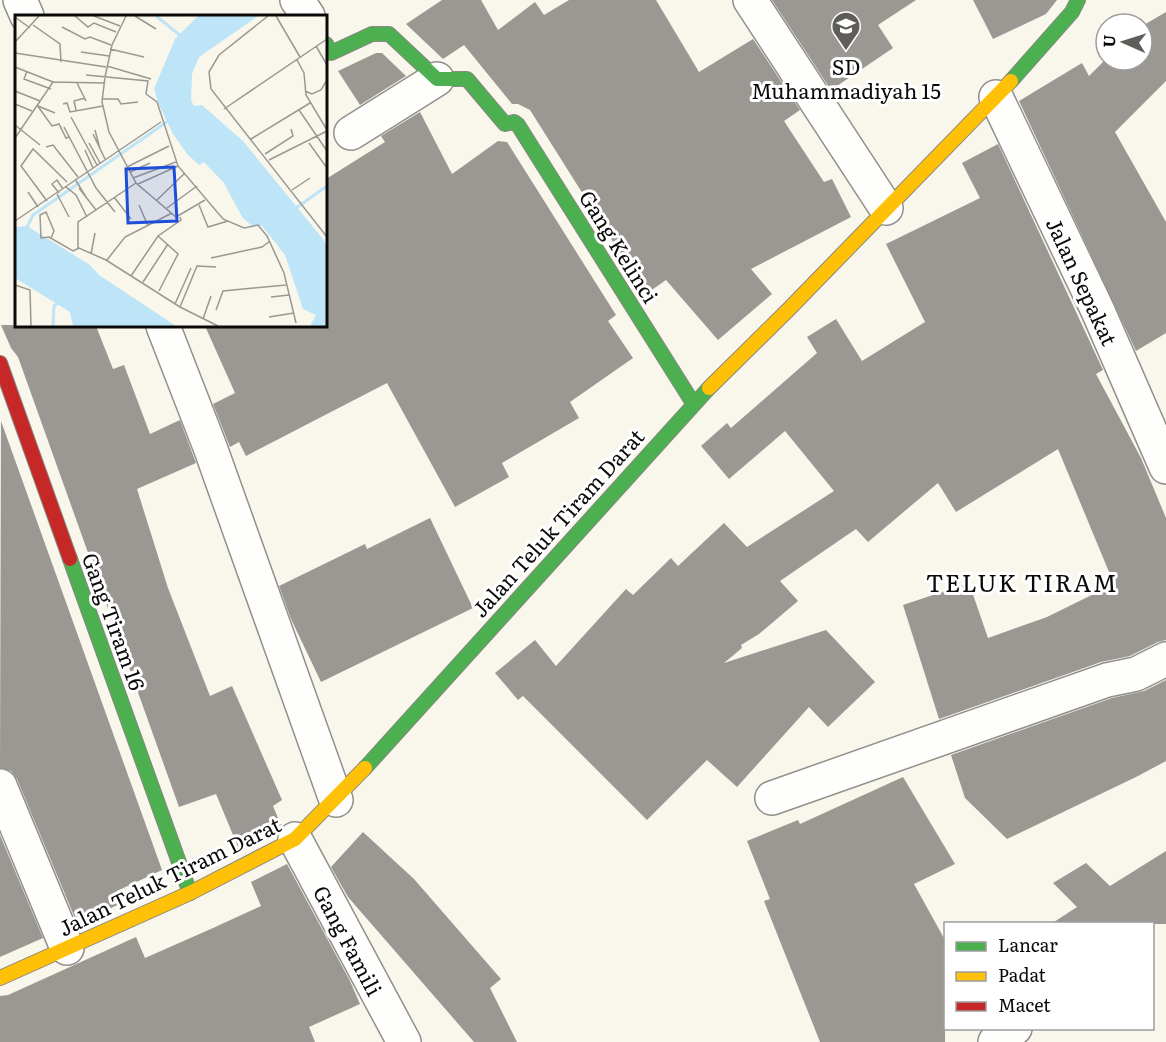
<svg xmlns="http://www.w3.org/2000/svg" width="1166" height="1042" font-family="Literata,serif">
<rect width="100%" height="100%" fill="#f9f6ec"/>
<g fill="#9b9893">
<path d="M442 0H481L498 30 535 2 544 15 569 0H656L699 72 753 39 800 110 784 121 824 182 832 179 851 217 751 269 772 294 718 340 666 280 646 294 530 110 518 104H512L464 45 443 59 406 24Z"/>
<path d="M772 0H916L878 25 893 48 831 90Z"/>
<path d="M973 0H1057L1046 14 993 39Z"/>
<path d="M1166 12V81L1115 132 1166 222V333L1136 351 1019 101 1082 63 1089 76 1106 59 1142 60V26Z"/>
<path d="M376 53H382L406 76 360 105 338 71Z"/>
<path d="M420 112 452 174 498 141 507 142 616 315 608 321 633 358 570 402 579 418 502 463 509 477 455 507 387 383 246 456 239 442 230 447 213 404 235 393 205 326H326V179L385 142 381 136Z"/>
<path d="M998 144 1103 370 1096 374 1141 458 1166 518V640L1158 642 1130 656 1101 662 939 719 903 605 969 583 988 638 1047 617 1114 584 1058 449 956 512 938 483 868 542 856 529 780 581 798 601 759 634 741 645 742 648 724 663 826 630 875 682 828 727 809 707 737 787 707 760 647 820 523 696 518 700 495 673 535 640 556 666 626 589 633 595 671 558 678 566 724 523 747 547 834 491 785 431 729 479 701 446 727 423 731 428 817 353 807 337 836 319 862 361 925 322 886 244 980 198 962 163Z"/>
<path d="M1 325 96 326 113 369 124 365 150 434 180 420 196 463 137 489 168 588 210 696 232 686 282 800 273 806 281 825 238 847 216 794 179 807 18 357 11 348Z"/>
<path d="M1 421 162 870 117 891 122 903 77 923 17 779 11 771 0 768Z"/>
<path d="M430 518 473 608 321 682 291 619 279 586 365 544 367 549Z"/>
<path d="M1166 680V761L1138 776 1007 839 965 798 951 755 1112 698 1144 691Z"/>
<path d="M903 777 955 864 914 884 945 940V1042H820L764 901 770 899 747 841 798 820 800 824Z"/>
<path d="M363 832 414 879 501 979 490 988 517 1042H474L348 897 331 867Z"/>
<path d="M0 835 43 938 0 957Z"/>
<path d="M1166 851V924H1051L1077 907 1053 883 1086 863 1110 886Z"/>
<path d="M287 864 350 981 360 1004 309 1027 315 1042H0V996L8 995 136 937 145 958 213 928 261 906 251 882Z"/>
</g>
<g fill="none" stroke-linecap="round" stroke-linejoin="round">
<g stroke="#92908c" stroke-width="36">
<g id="street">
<path d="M20 0 27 16"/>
<path d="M297 0 308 16"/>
<path d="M750 0 886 208"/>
<path d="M996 97 1098 311 1166 467"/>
<path d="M351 133 437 79"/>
<path d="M163 326 210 447 336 800"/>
<path d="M0 786 67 948"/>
<path d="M772 798 1107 680 1136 674 1166 659"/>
<path d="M295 839 404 1042"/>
<path d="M995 1042 1015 1028"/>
</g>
</g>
<g stroke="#888782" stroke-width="16">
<g id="fast">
<path d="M326 44 331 53 372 34H389L437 79H467L505 124 514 122 518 125 693 403"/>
<path d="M1011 81 1072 12 1078 0"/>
<path d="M70 559 190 893"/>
<path d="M365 768 709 388"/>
</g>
</g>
<g stroke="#888782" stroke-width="16">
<g id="slow">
<path d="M709 388 789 309 1011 81"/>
<path d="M0 978 190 893 295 839 365 768"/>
</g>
</g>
<g stroke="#888782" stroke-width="16">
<path id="jam" d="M0 363 70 559"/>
</g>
<use href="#street" stroke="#fefefc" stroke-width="33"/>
<use href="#fast" stroke="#4caf50" stroke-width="14"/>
<use href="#slow" stroke="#ffc107" stroke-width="14"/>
<use href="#jam" stroke="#c62828" stroke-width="14"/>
</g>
<defs>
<g id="school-pin" transform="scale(1.5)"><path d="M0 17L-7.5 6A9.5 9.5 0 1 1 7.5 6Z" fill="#5e5d59" stroke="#fff"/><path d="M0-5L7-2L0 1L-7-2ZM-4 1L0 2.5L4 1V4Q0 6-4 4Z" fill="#fff"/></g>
</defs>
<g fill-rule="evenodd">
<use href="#school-pin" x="846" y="26"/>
</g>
<g text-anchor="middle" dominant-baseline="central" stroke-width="6" stroke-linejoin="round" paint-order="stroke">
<g font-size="21" fill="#0a0a0a" stroke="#fff">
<text x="846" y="65">SD<tspan x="846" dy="24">Muhammadiyah 15</tspan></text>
</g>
<g font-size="21" fill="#0a0a0a" stroke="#fff">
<text transform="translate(620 246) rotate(58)">Gang Kelinci</text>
<text transform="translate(1083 281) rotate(65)">Jalan Sepakat</text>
<text transform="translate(557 522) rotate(-48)">Jalan Teluk Tiram Darat</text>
<text transform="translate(115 621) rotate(70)">Gang Tiram 16</text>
<text transform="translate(169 875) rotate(-26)">Jalan Teluk Tiram Darat</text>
<text transform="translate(349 940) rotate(62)">Gang Famili</text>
</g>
<g font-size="24" letter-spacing="1.5" fill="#0a0a0a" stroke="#fff">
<text x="1022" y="581">TELUK TIRAM</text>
</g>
</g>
<g transform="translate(15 15)">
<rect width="312" height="312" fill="#f9f6ec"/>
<path d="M183 1H243L184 42 177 59 176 85 179 91 187 90 228 126 308 224 312 233V311H295L301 300 288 294 270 240 247 211 236 210 227 202 209 168 189 147 184 150 173 140 158 119 144 90 139 74 160 24ZM12 211 75 250 84 260 161 311H58L55 297 0 263V212Z" fill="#bee4f7"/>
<path fill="none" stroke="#bee4f7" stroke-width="3" d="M141 1 166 21M281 193 312 171M11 214 18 200 156 104M38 311 39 291 45 286"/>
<path fill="none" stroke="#999892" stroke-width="1.5" d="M60 1 73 12 79 8 101 17M79 1 105 11M111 1 97 30 90 62 87 87 94 117 121 168 161 202 190 185M120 1 141 14M253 1 204 40 194 57 196 74 312 222M261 1 285 42M0 2 15 13M18 10 45 29 46 47M47 12 70 24 75 22 96 30M0 27 24 1M301 31 312 50M95 34 129 42M66 37 94 41M0 38 91 52M282 45 289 58 291 80 312 115M92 51 136 64M0 52 38 67M12 56 9 64 36 74M71 60 133 66 131 79 142 87 163 151 208 204 229 213 243 210 252 221 269 258 281 308M62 68 71 86M0 76 25 86M290 76 297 79 306 75 312 65M88 84H103L106 89 123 87M0 89 17 96M48 89 52 88 55 97 88 91M22 90 37 111 44 109 51 123 54 122M23 91 40 98M209 94 312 24M61 95 59 86 70 83M284 95 312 136M56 102 82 150M0 110 25 130M49 112 81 173 100 197M80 115 85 134M78 119 90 144M0 123 38 67 89 68M236 124 295 88M74 128 85 148M294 128 312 153M31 132 38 130 63 162M70 135 78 153M250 139 278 121 276 114M254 145 312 116M112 152 154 131M115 157 135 148M118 163 161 147M60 164 71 182M123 169 163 151M51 172 61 180 72 202M64 173 81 195M277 175 295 163M13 177 23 192M44 178 37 169 42 165 48 174M42 179 54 202M99 182 116 204M142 185 170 158M32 186 6 151 18 134 52 167M124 190 133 211M184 190 193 212 213 206M152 193 182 171M0 206 146 107M143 221 163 239 144 276M36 223 39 216 31 197 25 200 26 223 34 222 58 236 64 233 91 245 165 292 203 311M63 233V207L121 168M76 239 80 218M196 243 247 232 255 226M92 245 110 222 157 198M116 261 143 221 166 205 165 202M128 267 153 229M0 270 15 275 16 311M256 282 274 280M160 289 176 253M165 292 182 251 201 252M201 295 208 276 271 270M254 302 279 298M188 304 196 281"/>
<path fill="#1d4ed8" fill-opacity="0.15" stroke="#1d4ed8" stroke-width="3" d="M159 152 162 206 113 208 111 154Z"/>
<rect width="312" height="312" fill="none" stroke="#0a0a0a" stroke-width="3"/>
</g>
<rect x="944" y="922" width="210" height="108" fill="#ffffff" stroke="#9d9d9d" stroke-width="1.5"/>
<rect x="956" y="942" width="30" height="9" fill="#4caf50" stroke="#9d9d9d" stroke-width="1.5"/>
<text x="998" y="952" font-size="18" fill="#0a0a0a">Lancar</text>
<rect x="956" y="972" width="30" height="9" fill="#ffc107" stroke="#9d9d9d" stroke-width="1.5"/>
<text x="998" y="982" font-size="18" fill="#0a0a0a">Padat</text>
<rect x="956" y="1002" width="30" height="9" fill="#c62828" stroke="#9d9d9d" stroke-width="1.5"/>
<text x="998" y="1012" font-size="18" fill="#0a0a0a">Macet</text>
<g transform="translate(1124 42) rotate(273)"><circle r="28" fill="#ffffff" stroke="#9d9d9d" stroke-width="1.5"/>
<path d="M0-4.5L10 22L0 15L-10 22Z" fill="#5e5d59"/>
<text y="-9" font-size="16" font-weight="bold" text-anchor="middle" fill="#0a0a0a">U</text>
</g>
</svg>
